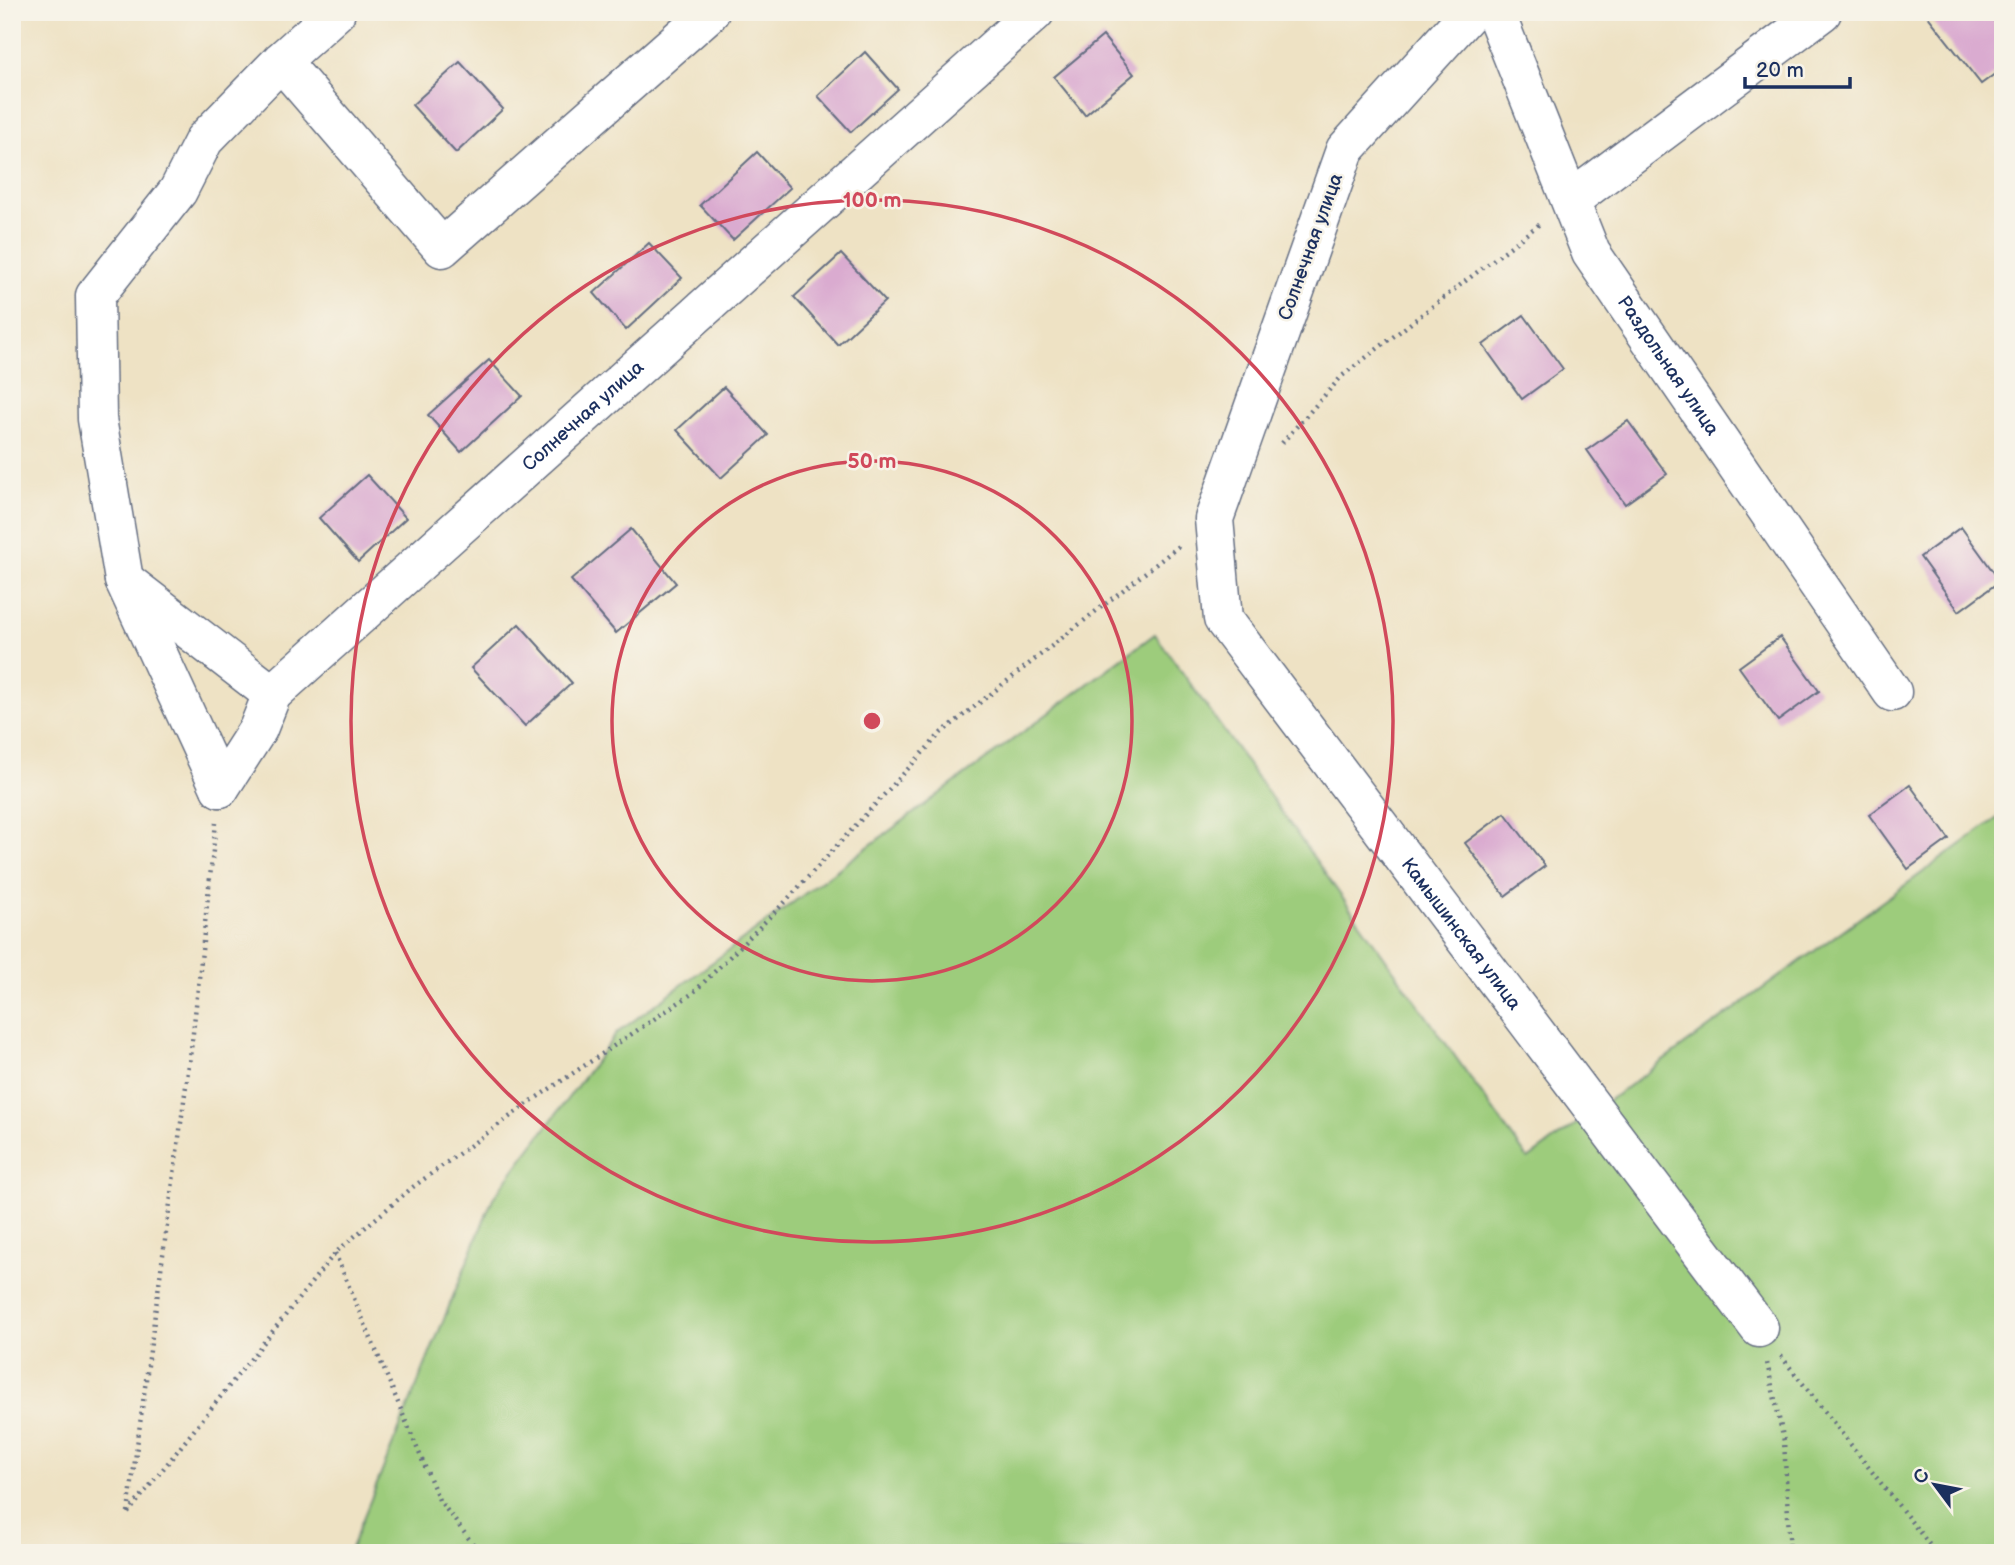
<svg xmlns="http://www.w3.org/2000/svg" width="2015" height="1565" font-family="'Balsamiq Sans',sans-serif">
<rect width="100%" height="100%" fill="#f7f3e8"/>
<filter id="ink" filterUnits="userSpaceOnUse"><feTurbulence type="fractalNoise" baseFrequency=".0143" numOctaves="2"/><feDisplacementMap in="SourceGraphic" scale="14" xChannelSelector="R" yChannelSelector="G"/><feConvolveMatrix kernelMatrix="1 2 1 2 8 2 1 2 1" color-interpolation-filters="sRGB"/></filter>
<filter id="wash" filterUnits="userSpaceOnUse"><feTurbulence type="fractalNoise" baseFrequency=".00686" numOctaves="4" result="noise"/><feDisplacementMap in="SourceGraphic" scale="28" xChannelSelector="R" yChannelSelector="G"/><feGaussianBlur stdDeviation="1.57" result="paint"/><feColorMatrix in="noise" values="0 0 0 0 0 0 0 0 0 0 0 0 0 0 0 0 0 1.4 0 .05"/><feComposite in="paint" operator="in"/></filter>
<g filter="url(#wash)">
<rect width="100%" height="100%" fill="#eee2c4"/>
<path fill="#9dcc7b" stroke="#5c7e6c" stroke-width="2" d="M1155 634 1528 1159 2003 814V1553H349L493 1198 617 1033Z"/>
<g id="blocks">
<g fill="#daabd0">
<path d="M1930 12H1987L2003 33V68L1981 84 1927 15Z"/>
<path d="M1103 36 1134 74 1085 115 1054 77Z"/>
<path d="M865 52 898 89 851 132 818 96Z"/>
<path d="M460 62 503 109 456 153 412 105Z"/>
<path d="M757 152 790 188 733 240 700 205Z"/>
<path d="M649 243 682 278 626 330 594 293Z"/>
<path d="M841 254 885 301 838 345 794 297Z"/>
<path d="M1524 315 1563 369 1522 399 1483 345Z"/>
<path d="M489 360 522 396 461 452 428 415Z"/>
<path d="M724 387 768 435 721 478 677 430Z"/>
<path d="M1628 421 1667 474 1625 504 1587 450Z"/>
<path d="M367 475 406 518 358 562 319 518Z"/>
<path d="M1961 527 2000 581 1959 611 1920 557Z"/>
<path d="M631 529 676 583 616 633 571 580Z"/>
<path d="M519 624 572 683 525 726 471 668Z"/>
<path d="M1780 637 1819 691 1778 721 1739 667Z"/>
<path d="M1910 785 1949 839 1908 869 1869 815Z"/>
<path d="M1505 813 1545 866 1505 896 1465 843Z"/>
</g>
</g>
</g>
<g filter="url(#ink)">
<use href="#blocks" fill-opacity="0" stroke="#656e82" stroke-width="2"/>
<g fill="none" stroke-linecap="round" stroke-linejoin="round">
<g stroke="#656e82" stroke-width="41">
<g id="minor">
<path id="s1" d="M1470 12 1345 150 1214 519 1223 619 1759 1328"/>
<path id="s2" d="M1495 12 1591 253 1892 692"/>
<path d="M281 61 442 248 710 12"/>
<path d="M1571 200 1822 12"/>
<path id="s3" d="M124 580 272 694 1035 12"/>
<path d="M220 788 124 580 97 419 95 296 178 191 204 140 281 61 336 12"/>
<path d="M220 788 258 729 272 694"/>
</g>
</g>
<g stroke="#656e82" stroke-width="4.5" stroke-dasharray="2 5" stroke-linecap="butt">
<path d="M1282 443 1342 376 1541 223"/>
<path d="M335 1253 439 1500 480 1553"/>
<path d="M1781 1356 1936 1553"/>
<path d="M1767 1363 1784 1441 1790 1553"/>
<path d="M128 1512 192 1042 216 823"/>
<path d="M128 1513 335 1253 413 1187 530 1102 693 993 785 902 941 733 1179 546"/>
</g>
<use href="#minor" stroke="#fff" stroke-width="38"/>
</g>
</g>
<g fill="none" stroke="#d1495b" stroke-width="3.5">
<circle cx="872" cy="721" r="260"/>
<circle cx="872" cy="721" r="521"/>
</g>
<g text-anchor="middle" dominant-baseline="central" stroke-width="5" stroke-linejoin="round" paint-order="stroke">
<g font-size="19" fill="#1b2f5e" stroke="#f7f3e8">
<text transform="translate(1311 247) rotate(-70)">Солнечная улица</text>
<text stroke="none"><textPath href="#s2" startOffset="396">Раздольная улица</textPath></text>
<text stroke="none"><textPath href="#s3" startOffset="604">Солнечная улица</textPath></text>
<text stroke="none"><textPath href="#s1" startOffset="1073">Камышинская улица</textPath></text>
</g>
</g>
<circle cx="872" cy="721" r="10" fill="#d1495b" stroke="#f7f3e8" stroke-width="3.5"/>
<g font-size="21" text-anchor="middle" font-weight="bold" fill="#d1495b" stroke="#f7f3e8" stroke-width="5" stroke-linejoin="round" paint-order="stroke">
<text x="872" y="207">100 m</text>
<text x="872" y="468">50 m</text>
</g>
<rect width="2015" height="1565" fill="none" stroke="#f7f3e8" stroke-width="42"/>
<g transform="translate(1935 1485) rotate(302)" stroke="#f7f3e8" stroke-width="5" paint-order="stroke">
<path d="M0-5L12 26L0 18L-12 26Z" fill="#1b2f5e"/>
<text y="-10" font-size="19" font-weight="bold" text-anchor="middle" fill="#1b2f5e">С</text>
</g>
<path d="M1745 77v10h105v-10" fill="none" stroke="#1b2f5e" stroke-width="3.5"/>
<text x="1756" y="77" font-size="21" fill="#1b2f5e" stroke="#f7f3e8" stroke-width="5" paint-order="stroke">20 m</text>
</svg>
